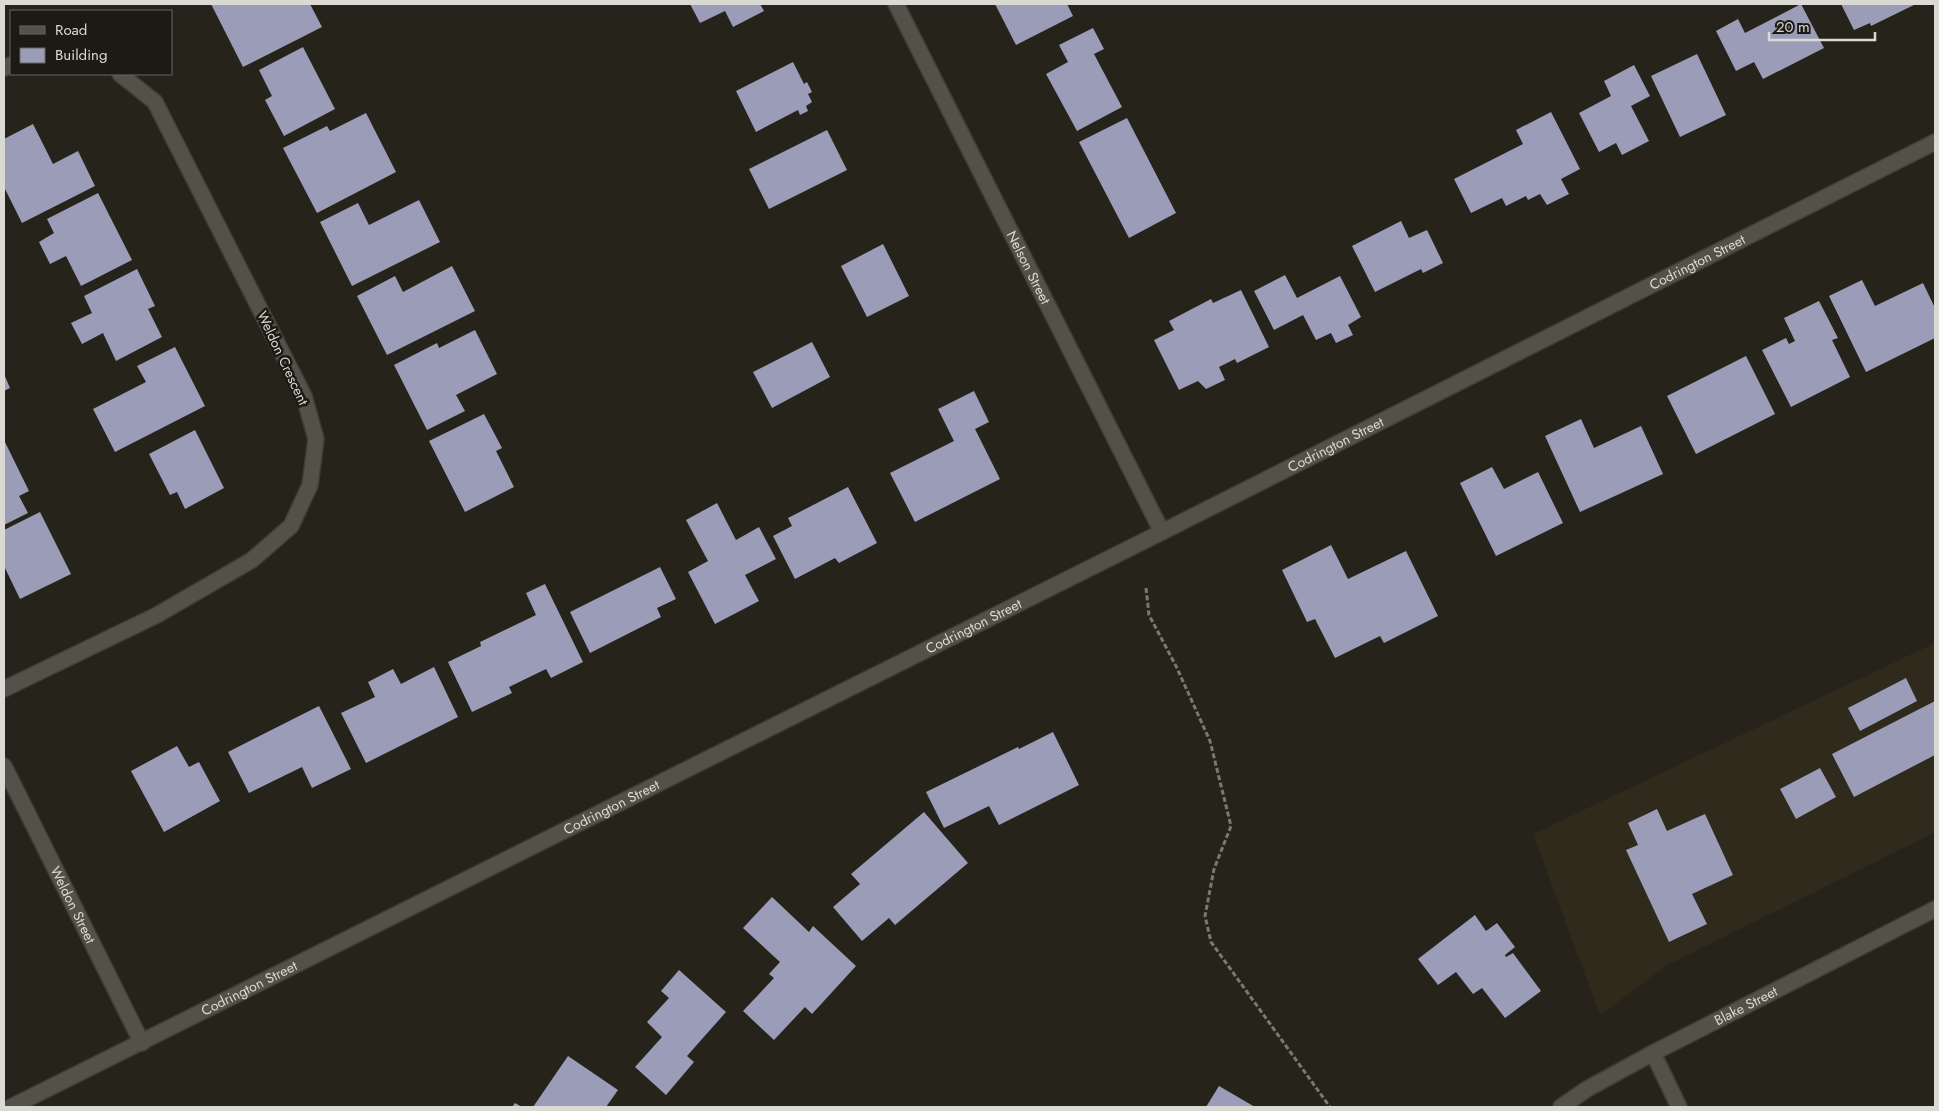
<svg xmlns="http://www.w3.org/2000/svg" width="1939" height="1111" font-family="Jost,sans-serif">
<rect width="100%" height="100%" fill="#26231b"/>
<path fill="#2f2a1c" d="M1935 643V832L1666 966 1600 1015 1533 834Z"/>
<g fill="#9b9cb8">
<path d="M211 4H310L322 27 243 67Z"/>
<path d="M690 4H760L764 11 733 27 725 11 700 23Z"/>
<path d="M995 4H1067L1073 16 1016 45Z"/>
<path d="M1801 4 1824 48 1763 79 1754 62 1736 71 1716 31 1738 19 1745 33Z"/>
<path d="M1841 4H1916L1871 26 1870 23 1854 30Z"/>
<path d="M1093 28 1104 49 1094 54 1122 107 1077 131 1046 74 1068 62 1059 45Z"/>
<path d="M303 47 335 109 284 136 265 100 272 96 259 70Z"/>
<path d="M1697 54 1726 115 1680 137 1651 76Z"/>
<path d="M793 62 804 84 807 82 812 92 808 94 812 102 806 106 808 111 800 115 798 110 756 132 736 91Z"/>
<path d="M1634 65 1650 96 1631 106 1649 141 1622 155 1616 143 1599 152 1579 113 1611 96 1604 81Z"/>
<path d="M1551 112 1580 169 1561 179 1569 194 1547 205 1540 194 1528 200 1526 196 1506 206 1502 198 1471 213 1454 179 1523 144 1516 130Z"/>
<path d="M366 113 396 172 317 213 283 148 327 126 330 131Z"/>
<path d="M1127 118 1176 213 1129 238 1079 142Z"/>
<path d="M33 124 53 164 78 151 95 186 22 223 4 187V139Z"/>
<path d="M827 130 847 170 769 209 749 169Z"/>
<path d="M98 193 132 260 81 286 66 256 50 264 39 242 54 233 47 219Z"/>
<path d="M419 200 440 242 352 286 320 222 358 203 369 225Z"/>
<path d="M1401 221 1409 238 1427 230 1443 263 1423 273 1421 269 1375 292 1352 246Z"/>
<path d="M883 244 909 296 867 317 841 266Z"/>
<path d="M452 266 475 311 387 355 357 296 395 276 403 292Z"/>
<path d="M137 269 155 306 148 309 162 337 116 361 103 333 82 344 71 323 92 313 84 296Z"/>
<path d="M1285 275 1297 298 1340 276 1361 317 1348 325 1353 335 1336 343 1331 333 1316 340 1303 315 1274 330 1254 291Z"/>
<path d="M1862 280 1875 306 1923 283 1935 308V338L1866 372 1829 296Z"/>
<path d="M1241 290 1269 347 1237 363 1235 359 1219 367 1225 380 1206 389 1198 381 1179 390 1154 340 1174 330 1169 321 1211 299 1213 303Z"/>
<path d="M1819 301 1838 338 1832 340 1850 377 1791 407 1762 350 1786 338 1789 344 1795 341 1784 318Z"/>
<path d="M475 330 497 374 456 395 465 411 427 430 394 365 437 343 439 348Z"/>
<path d="M812 342 830 377 772 408 753 372Z"/>
<path d="M175 347 205 406 115 452 93 409 146 382 137 366Z"/>
<path d="M1746 356 1775 414 1696 454 1667 396Z"/>
<path d="M4 374 10 388 4 391Z"/>
<path d="M974 391 989 422 975 429 1000 479 915 522 890 473 954 441 938 409Z"/>
<path d="M484 414 502 448 496 451 514 487 465 512 429 441Z"/>
<path d="M1581 419 1594 448 1641 426 1663 474 1580 512 1545 436Z"/>
<path d="M195 430 224 488 185 509 177 492 170 495 149 454Z"/>
<path d="M4 440 29 491 19 496 28 513 4 525Z"/>
<path d="M1492 467 1504 489 1538 472 1563 523 1496 556 1460 483Z"/>
<path d="M848 487 877 543 839 563 835 558 795 579 773 536 792 526 788 518Z"/>
<path d="M717 503 736 540 759 527 776 559 745 575 759 601 715 624 688 572 708 561 686 520Z"/>
<path d="M40 512 71 574 20 599 4 566V530Z"/>
<path d="M1331 545 1348 579 1406 551 1438 616 1384 643 1380 636 1335 658 1315 619 1307 622 1282 570Z"/>
<path d="M660 567 676 599 657 608 661 617 590 653 570 612Z"/>
<path d="M545 584 583 662 551 678 546 669 509 687 512 693 472 712 448 662 481 646 480 642 536 615 526 593Z"/>
<path d="M434 667 458 717 366 763 341 713 375 697 368 682 393 669 401 684Z"/>
<path d="M1906 678 1917 701 1860 731 1848 708Z"/>
<path d="M1935 701V755L1854 797 1832 754Z"/>
<path d="M319 706 351 769 312 788 302 767 249 793 228 752Z"/>
<path d="M1053 732 1079 785 999 825 989 806 944 828 926 792 1018 747 1019 749Z"/>
<path d="M177 746 189 767 199 762 220 801 164 832 131 771Z"/>
<path d="M1820 768 1836 797 1796 819 1780 789Z"/>
<path d="M1657 809 1667 831 1705 814 1733 875 1692 894 1707 924 1669 942 1626 850 1638 845 1628 823Z"/>
<path d="M924 812 968 863 895 925 889 918 862 941 833 907 860 884 851 874Z"/>
<path d="M772 897 809 932 813 926 856 966 812 1014 805 1007 774 1040 743 1011 774 978 769 974 780 962 743 928Z"/>
<path d="M1475 915 1486 931 1497 923 1515 947 1505 955 1506 957 1513 953 1541 991 1505 1018 1482 988 1473 994 1456 972 1438 985 1418 959Z"/>
<path d="M679 970 726 1012 687 1056 694 1062 666 1095 635 1067 662 1037 647 1022 669 998 661 991Z"/>
<path d="M568 1056 618 1090 606 1107H533Z"/>
<path d="M1219 1086 1255 1107H1206Z"/>
<path d="M515 1103 522 1107H512Z"/>
</g>
<g fill="none" stroke-linecap="round" stroke-linejoin="round">
<g stroke="#403d37" stroke-width="18">
<g id="minor">
<path id="s1" d="M896 4 1162 532"/>
<path d="M4 68 11 65"/>
<path d="M4 689 157 615 252 560 291 526 310 485 316 439 304 396 155 102 120 74"/>
<path id="s2" d="M4 766 142 1043"/>
<path d="M1653 1053 1679 1107"/>
<path id="s3" d="M11 1107 1162 532 1935 142"/>
</g>
</g>
<g stroke="#403d37" stroke-width="18">
<g id="secondary">
<path id="s4" d="M1561 1107 1587 1089 1653 1053 1935 909"/>
</g>
</g>
<path stroke="#7a7871" stroke-width="3" stroke-dasharray="5 2.5" stroke-linecap="butt" d="M1146 588 1149 615 1176 666 1210 741 1231 826 1214 869 1205 916 1211 942 1330 1107"/>
<use href="#minor" stroke="#545148" stroke-width="15"/>
<use href="#secondary" stroke="#545148" stroke-width="15"/>
</g>
<g text-anchor="middle" dominant-baseline="central" stroke-width="5" stroke-linejoin="round" paint-order="stroke">
<g font-size="14" fill="#dad9d4" stroke="#1c1a12">
<text stroke="none"><textPath href="#s3" startOffset="1886">Codrington Street</textPath></text>
<text stroke="none"><textPath href="#s1" startOffset="295">Nelson Street</textPath></text>
<text transform="translate(283 358) rotate(65)">Weldon Crescent</text>
<text stroke="none"><textPath href="#s3" startOffset="1481">Codrington Street</textPath></text>
<text stroke="none"><textPath href="#s3" startOffset="1076">Codrington Street</textPath></text>
<text stroke="none"><textPath href="#s3" startOffset="671">Codrington Street</textPath></text>
<text stroke="none"><textPath href="#s2" startOffset="155">Weldon Street</textPath></text>
<text stroke="none"><textPath href="#s3" startOffset="266">Codrington Street</textPath></text>
<text stroke="none"><textPath href="#s4" startOffset="211">Blake Street</textPath></text>
</g>
</g>
<rect width="1939" height="1111" fill="none" stroke="#dad9d4" stroke-width="10"/>
<rect x="10" y="10" width="162" height="65" fill="#1c1a12" stroke="#686660"/>
<rect x="20" y="26" width="25" height="8" fill="#545148" stroke="#686660"/>
<text x="55" y="35" font-size="15" fill="#dad9d4">Road</text>
<rect x="20" y="48" width="25" height="15" fill="#9b9cb8" stroke="#686660"/>
<text x="55" y="60" font-size="15" fill="#dad9d4">Building</text>
<path d="M1769 32v8h106v-8" fill="none" stroke="#dad9d4" stroke-width="2.5"/>
<text x="1776" y="32" font-size="15" fill="#dad9d4" stroke="#1c1a12" stroke-width="4" paint-order="stroke">20 m</text>
</svg>
